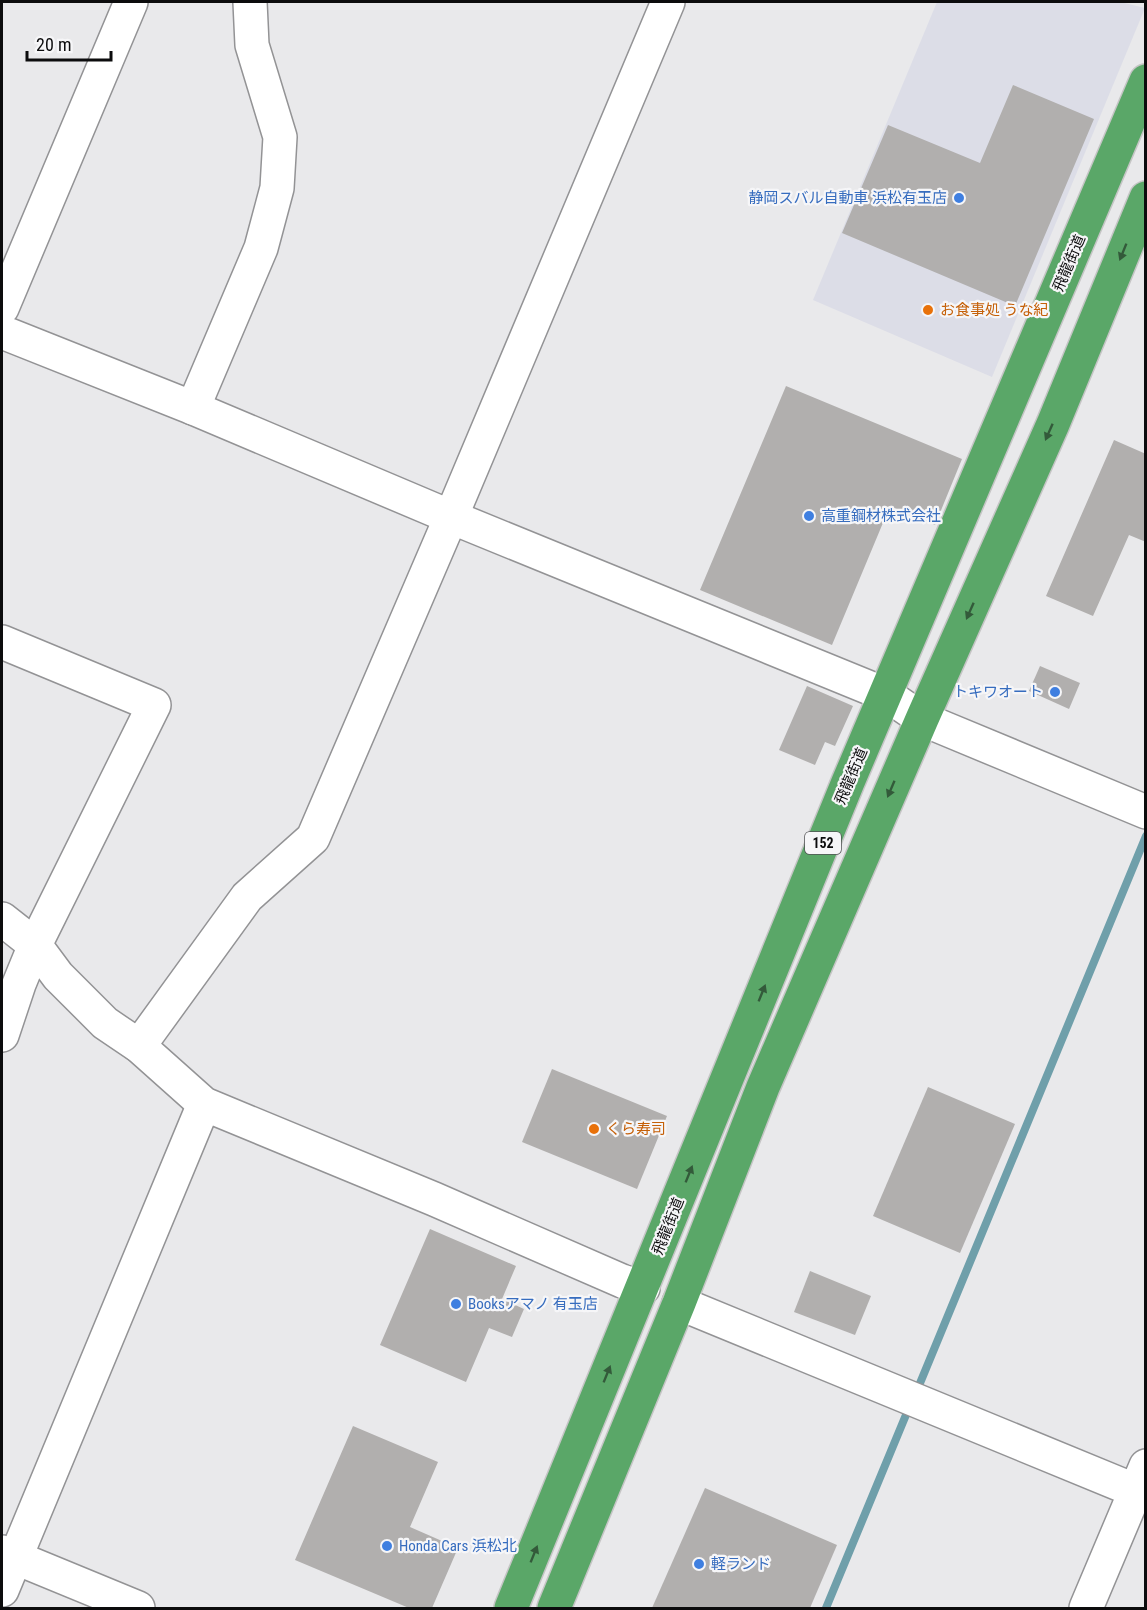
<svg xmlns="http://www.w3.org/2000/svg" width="1147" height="1610" font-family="'Roboto Condensed','Noto Sans JP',sans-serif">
<rect width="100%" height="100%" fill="#e9e9eb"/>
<path fill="#dcdde7" d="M937 2H1120L1145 8 992 377 813 300Z"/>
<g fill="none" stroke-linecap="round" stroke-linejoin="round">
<g stroke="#6f9faa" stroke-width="8">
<path d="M918 1388 1146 836"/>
<path d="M826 1608 908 1410"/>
</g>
</g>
<g fill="#b1afae">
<path d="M1013 85 1094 119 1015 306 842 233 888 125 980 163Z"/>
<path d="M786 386 962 459 935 525 890 506 832 645 700 590Z"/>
<path d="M1114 440 1146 454V542L1129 535 1093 616 1046 596Z"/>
<path d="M1040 666 1080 683 1069 709 1029 691Z"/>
<path d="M807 686 853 706 835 746 825 742 815 765 779 750Z"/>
<path d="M552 1069 667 1116 637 1189 522 1142Z"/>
<path d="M928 1087 1015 1124 960 1253 873 1216Z"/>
<path d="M430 1229 516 1266 502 1299 524 1309 512 1337 489 1328 466 1382 380 1345Z"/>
<path d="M810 1271 871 1296 855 1335 794 1312Z"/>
<path d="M353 1426 438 1462 410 1527 458 1548 432 1608H409L295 1560Z"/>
<path d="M705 1488 837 1545 810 1608H652Z"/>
</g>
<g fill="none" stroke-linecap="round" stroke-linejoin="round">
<g stroke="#939395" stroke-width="36">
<g id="minor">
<path d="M2 308 131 2"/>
<path d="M2 332 193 408 451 517 887 695 922 719 1146 812"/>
<path d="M193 408 261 248 277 188 280 137 252 45 250 2"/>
<path d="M2 642 154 705 35 945 19 984 2 1035"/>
<path d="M2 919 35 945 58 976 105 1023 139 1046 204 1104 434 1199 622 1281 643 1288"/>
<path d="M139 1046 247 897 313 838 451 517 668 2"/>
<path d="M679 1303 1146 1495"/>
<path d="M2 1552 138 1608"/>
<path d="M2 1590 204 1104"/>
<path d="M1086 1608 1146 1466"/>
</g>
</g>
<g stroke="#c5c5c5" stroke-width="36">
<g id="highway">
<path d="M511 1608 848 782 1146 81"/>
<path d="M554 1608 679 1303 763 1087 922 719 1053 424 1146 198"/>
</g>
</g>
<use href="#minor" stroke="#fff" stroke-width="33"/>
<use href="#highway" stroke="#5aa768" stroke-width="33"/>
</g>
<defs><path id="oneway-solid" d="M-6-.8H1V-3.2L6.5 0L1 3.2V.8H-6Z" transform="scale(1.5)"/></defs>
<g fill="#335a3a">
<use href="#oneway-solid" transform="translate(1123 252) rotate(112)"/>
<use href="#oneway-solid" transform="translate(1049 432) rotate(114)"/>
<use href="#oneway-solid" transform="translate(970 611) rotate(114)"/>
<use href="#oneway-solid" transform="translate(891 789) rotate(113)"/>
<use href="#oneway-solid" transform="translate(762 993) rotate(-68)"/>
<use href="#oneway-solid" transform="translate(689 1174) rotate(-68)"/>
<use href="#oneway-solid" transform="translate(607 1374) rotate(-68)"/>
<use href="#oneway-solid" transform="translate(534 1554) rotate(-68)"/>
</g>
<g fill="#3f7fe0" stroke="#f6f6f8" stroke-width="2">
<circle cx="959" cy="198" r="6"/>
<circle cx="809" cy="516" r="6"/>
<circle cx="1055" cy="692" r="6"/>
<circle cx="456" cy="1304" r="6"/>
<circle cx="387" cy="1546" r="6"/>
<circle cx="699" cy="1564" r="6"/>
</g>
<g fill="#e8710a" stroke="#f6f6f8" stroke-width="2">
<circle cx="928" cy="310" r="6"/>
<circle cx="594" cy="1129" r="6"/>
</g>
<g text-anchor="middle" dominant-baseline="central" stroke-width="4.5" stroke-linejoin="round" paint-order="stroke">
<rect fill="#f6f6f8" stroke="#525254" stroke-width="1.5" x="805" y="832" width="36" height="22" rx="4.5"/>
<g font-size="14" font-weight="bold" fill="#0c0c0d">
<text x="823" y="843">152</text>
</g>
<g font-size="15" fill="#366cbe" stroke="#f6f6f8" text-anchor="start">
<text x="947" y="198" text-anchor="end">静岡スバル自動車 浜松有玉店</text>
<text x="821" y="516">高重鋼材株式会社</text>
<text x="1043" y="692" text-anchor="end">トキワオート</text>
<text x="468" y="1304">Booksアマノ 有玉店</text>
<text x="399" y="1546">Honda Cars 浜松北</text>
<text x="711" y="1564">軽ランド</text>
</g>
<g font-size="15" fill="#0c0c0d" stroke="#f6f6f8">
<text transform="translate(1069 263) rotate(-67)">飛龍街道</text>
<text transform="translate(851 776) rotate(-67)">飛龍街道</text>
<text transform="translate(668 1226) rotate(-68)">飛龍街道</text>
</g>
<g font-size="15" fill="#c56008" stroke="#f6f6f8" text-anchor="start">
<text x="940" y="310">お食事処 うな紀</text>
<text x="606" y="1129">くら寿司</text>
</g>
</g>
<rect width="1147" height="1610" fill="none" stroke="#0c0c0d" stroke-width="6"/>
<path d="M27 51v9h84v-9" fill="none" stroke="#0c0c0d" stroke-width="3"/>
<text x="36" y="51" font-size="18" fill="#0c0c0d" stroke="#f6f6f8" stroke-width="4.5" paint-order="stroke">20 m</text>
</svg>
